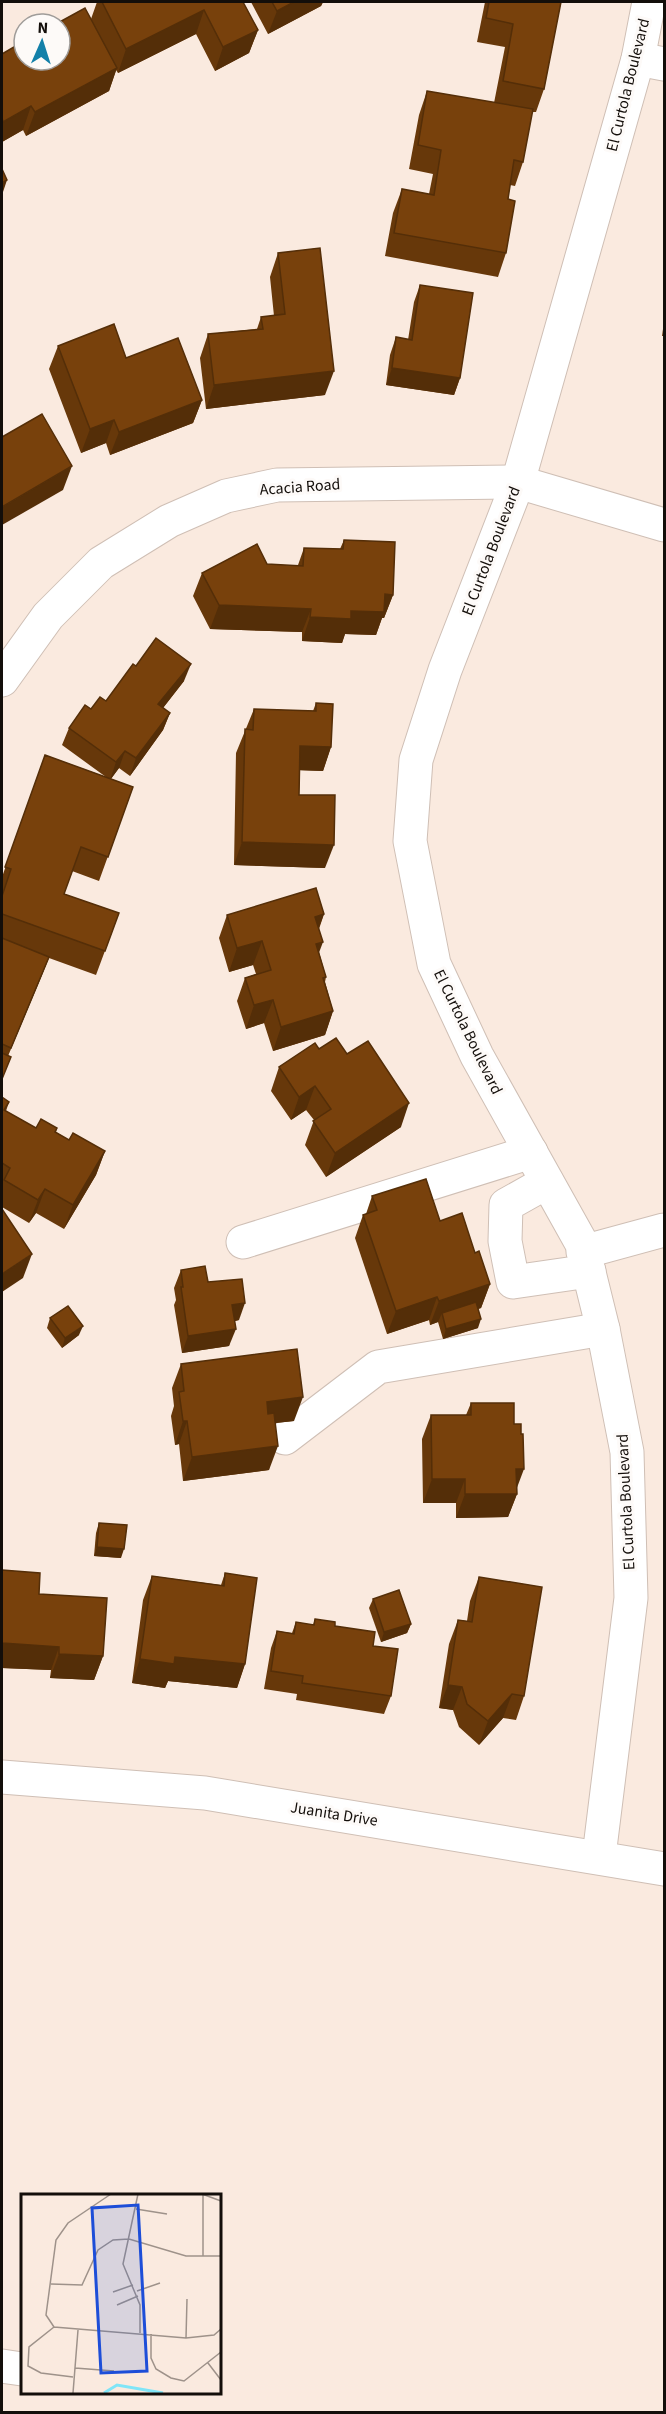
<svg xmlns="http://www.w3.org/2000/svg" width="666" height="2414" font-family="'Source Sans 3',sans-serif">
<rect width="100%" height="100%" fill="#faeadf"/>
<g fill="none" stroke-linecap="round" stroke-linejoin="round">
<g stroke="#cfbfb5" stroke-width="35">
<g id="minor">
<path d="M638 59 664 64"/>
<path d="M2 680 48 616 101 563 169 521 226 496 277 485 518 482 664 525"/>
<path d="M547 1182 506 1205 505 1241 513 1282 589 1271"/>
<path d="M243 1242 531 1152"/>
<path d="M583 1252 664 1230"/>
<path d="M285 1438 378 1367 603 1329"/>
<path d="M2 1777 205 1793 664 1869"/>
<path d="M599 1856 631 1598 627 1452 603 1329 582 1244 477 1056 434 964 410 841 416 760 445 670 518 482 638 59 649 2"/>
<path d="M2 2366 22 2369"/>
</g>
</g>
<use href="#minor" stroke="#fff" stroke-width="33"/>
</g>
<g fill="#67380a">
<path d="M97 2H243L258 30 249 53 215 71 196 34 118 73 116 70 109 91 26 136 23 130 2 142V54L91 19Z"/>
<path d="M251 2H323L321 6 268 34Z"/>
<path d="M485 2H561L544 89 536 112H532L523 162 515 186 510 185 508 199 506 253 498 277 385 256 393 213 402 189 429 194 433 174 409 169 419 115 427 91 494 103 505 47 477 42Z"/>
<path d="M278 253 325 395 206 409 200 358 208 334 257 329 261 317 274 316 270 277Z"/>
<path d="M420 285 460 378 454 395 386 385 390 355 396 337 408 340 414 302Z"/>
<path d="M664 322V336H662Z"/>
<path d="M58 346 126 358 202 400 193 423 110 455 106 443 81 453 49 369Z"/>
<path d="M344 540 393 595 384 618H382L376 635 345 634 342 643 302 641V632L210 629 193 596 202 573 298 565 304 548 340 549Z"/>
<path d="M136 666 184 681 163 708 170 713 163 730 130 776 119 768 111 779 133 787 99 881 72 871 64 894 119 913 96 975 49 958 8 1056 2 1080V896L3 893 2 892V877L45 755 106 777 62 745 69 728 91 709 106 701Z"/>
<path d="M316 703 331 747 323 771 300 770 299 795 325 868 234 865 236 753 254 709 313 711Z"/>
<path d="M324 914 319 929V952L326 977 325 982 333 1011 325 1035 273 1051 264 1023 246 1029 237 1001 245 978 256 974 253 965 229 972 219 938 227 915Z"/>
<path d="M319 1049 347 1054 401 1127 326 1177 305 1145 314 1120 306 1110 291 1120 271 1091 279 1067Z"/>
<path d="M2 1097 9 1102 6 1111 36 1128H57L56 1132 69 1140 105 1151 96 1175 64 1229 36 1213 29 1223 2 1207Z"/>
<path d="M372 1196 475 1253 490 1284 481 1308 478 1309V1328L443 1339 438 1322 430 1325 429 1320 387 1334 355 1238 363 1215 366 1214Z"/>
<path d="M181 1270 208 1282 239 1320 235 1321 229 1346 182 1353 174 1305 176 1300 174 1288Z"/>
<path d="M50 1318 79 1335 62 1348 47 1328Z"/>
<path d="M181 1364 294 1421 275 1423 269 1470 183 1481 179 1444 175 1445 171 1416 174 1406 172 1388Z"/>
<path d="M471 1403 514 1424 517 1494 508 1517 456 1518V1503H423L422 1439 431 1415H466Z"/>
<path d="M99 1523 121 1558 94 1556 96 1533Z"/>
<path d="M2 1570 39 1594 103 1656 94 1680 50 1678 51 1670 2 1668Z"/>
<path d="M225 1573 245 1664 237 1688 168 1681 165 1688 132 1683 143 1600 152 1576 221 1585Z"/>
<path d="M479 1577 524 1696 516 1720 503 1718 479 1745 459 1727 453 1710 439 1708 449 1644 458 1620 467 1621 470 1601Z"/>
<path d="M373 1599 411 1624 407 1633 381 1642 369 1608Z"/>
<path d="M315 1619 335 1626 373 1646 391 1696 384 1714 296 1700 297 1694 264 1689 271 1648 277 1631 292 1633 296 1622 313 1625Z"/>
</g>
<g fill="#542e08">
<path d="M294 2H323L321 6 268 34 277 11Z"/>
<path d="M204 10 196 34 118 73 126 49Z"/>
<path d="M258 30 249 53 215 71 223 47Z"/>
<path d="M117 68 109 91 26 136 35 112Z"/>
<path d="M31 106 23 130 2 142V127L3 122Z"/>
<path d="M7 180 2 195V183Z"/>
<path d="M392 368 460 378 454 395 386 385Z"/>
<path d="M334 371 325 395 206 409 214 385Z"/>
<path d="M202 400 193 423 110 455 119 432Z"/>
<path d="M114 420 106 443 81 453 90 429Z"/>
<path d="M72 466 63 490 2 525V507Z"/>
<path d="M385 594 393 595 384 618H382L376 635 345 634 342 643 302 641 310 617 351 611Z"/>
<path d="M219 605 311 609 302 632 210 629Z"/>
<path d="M191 664 184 681 152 722 158 704Z"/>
<path d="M170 713 163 730 130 776 136 758Z"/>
<path d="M300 746 331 747 323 771 291 770Z"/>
<path d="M125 751 119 768 110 780 116 762Z"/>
<path d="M242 842 334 845 325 868 234 865Z"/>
<path d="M324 914 315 938V917Z"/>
<path d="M262 941 253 965 229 972 237 948Z"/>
<path d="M323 942 314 966 316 944Z"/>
<path d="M49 957 42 975 4 1065 11 1048Z"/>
<path d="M273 1000 264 1023 246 1029 254 1005Z"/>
<path d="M333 1011 325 1035 273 1051 281 1027Z"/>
<path d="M315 1086 306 1110 291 1120 299 1097Z"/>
<path d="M409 1103 401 1127 326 1177 335 1153Z"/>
<path d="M105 1151 96 1175 64 1229 73 1205Z"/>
<path d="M45 1189 36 1213 29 1223 38 1200Z"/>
<path d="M32 1254 23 1278 2 1292V1274Z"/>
<path d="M490 1284 481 1308 444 1320 442 1313 438 1322 430 1325 439 1301Z"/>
<path d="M437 1297 429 1320 387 1334 396 1311Z"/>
<path d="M245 1303 239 1320 226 1323 232 1305Z"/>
<path d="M481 1319 478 1328 443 1339 446 1329Z"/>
<path d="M83 1326 79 1335 62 1348 65 1338Z"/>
<path d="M236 1329 229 1346 182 1353 188 1336Z"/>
<path d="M303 1397 294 1421 258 1425 267 1402Z"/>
<path d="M183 1421H187L179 1444 175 1445Z"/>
<path d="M278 1446 269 1470 183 1481 192 1457Z"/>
<path d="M516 1469H524L515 1493Z"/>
<path d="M432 1479H465L456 1503H423Z"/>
<path d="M465 1494H517L508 1517 456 1518Z"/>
<path d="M97 1547 124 1549 121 1558 94 1556Z"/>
<path d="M411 1624 407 1633 381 1642 384 1632Z"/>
<path d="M2 1643 59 1647 51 1670 2 1668Z"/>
<path d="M59 1654 103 1656 94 1680 50 1678Z"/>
<path d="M175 1657 245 1664 237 1688 168 1681 165 1688 132 1683 140 1659Z"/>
<path d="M448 1685 462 1687 453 1710 439 1708Z"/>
<path d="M512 1694 503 1718 479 1745 488 1721Z"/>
</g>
<g fill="#78410c" stroke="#542e08" stroke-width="1.5">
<path d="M102 2H243L258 30 223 47 204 10 126 49Z"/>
<path d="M272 2H294L277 11Z"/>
<path d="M489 2H561L544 89 503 81 513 24 486 18Z"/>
<path d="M85 8 117 68 35 112 31 106 3 122 2 118V54L24 41V60H60V24H56Z"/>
<path d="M427 91 533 109 523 162 514 160 508 199 515 201 506 253 394 233 402 189 434 195 441 150 418 145Z"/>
<path d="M2 169 7 180 2 183Z"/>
<path d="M320 248 334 371 214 385 208 334 263 329 261 317 285 314 278 253Z"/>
<path d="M420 285 473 293 460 378 392 368 396 337 412 340Z"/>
<path d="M114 324 126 358 178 338 202 400 119 432 114 420 90 429 58 346Z"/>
<path d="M42 414 72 466 2 507V437Z"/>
<path d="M344 540 395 542 393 595 385 594 384 612 351 611V619L310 617 311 609 219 605 202 573 257 544 267 564 303 566 304 548 343 549Z"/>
<path d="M156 638 191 664 158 704 170 713 136 758 125 751 116 762 69 728 85 705 91 709 100 697 106 701 133 664 136 666Z"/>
<path d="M316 703 333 704 331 747 300 746 299 795H335L334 845 242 842 245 729 253 730 254 709 316 711Z"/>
<path d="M45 755 133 787 108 857 81 847 64 894 119 913 105 951 2 914V896L11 869 5 867Z"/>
<path d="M316 888 324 914 315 917 323 942 316 944 326 977 323 978 333 1011 281 1027 273 1000 254 1005 245 978 271 970 262 941 237 948 227 915Z"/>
<path d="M2 938 49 957 11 1048 2 1044Z"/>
<path d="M336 1038 347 1054 368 1041 409 1103 335 1153 313 1121 331 1109 315 1086 299 1097 279 1067 315 1043 319 1049Z"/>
<path d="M2 1053 11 1057 2 1079Z"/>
<path d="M2 1097 9 1102 4 1110 36 1128 41 1119 57 1128 55 1132 69 1140 73 1133 105 1151 73 1205 45 1189 38 1200 4 1180 10 1168 2 1163Z"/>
<path d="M426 1179 440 1221 462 1213 475 1253 479 1251 490 1284 439 1301 437 1297 396 1311 363 1215 377 1210 372 1196Z"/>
<path d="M2 1209 32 1254 2 1274Z"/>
<path d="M205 1266 208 1282 242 1279 245 1303 232 1305 236 1329 188 1336 181 1287H183L181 1270Z"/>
<path d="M476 1302 481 1319 446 1329 442 1313Z"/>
<path d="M68 1306 83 1326 65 1338 50 1318Z"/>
<path d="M297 1349 303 1397 267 1402 268 1414 274 1413 278 1446 192 1457 187 1421H183L179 1392 184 1391 181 1364Z"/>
<path d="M471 1403H514V1424H521V1434H523L524 1469H516L517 1494H465V1479H432L431 1415H471Z"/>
<path d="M99 1523 127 1525 124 1549 97 1547Z"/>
<path d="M2 1570 40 1573 39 1594 107 1598 103 1656 59 1654V1647L2 1643Z"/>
<path d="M225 1573 257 1578 245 1664 175 1657 174 1664 140 1659 152 1576 224 1586Z"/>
<path d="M479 1577 542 1587 524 1696 512 1694 488 1721 467 1704 462 1687 448 1685 458 1620 472 1622Z"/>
<path d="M399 1590 411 1624 384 1632 373 1599Z"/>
<path d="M315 1619 335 1622V1626L375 1632 373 1646 398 1649 391 1696 302 1683 303 1676 271 1671 277 1631 294 1634 296 1622 314 1625Z"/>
</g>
<g text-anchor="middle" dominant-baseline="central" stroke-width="6" stroke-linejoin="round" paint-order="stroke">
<g font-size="16" fill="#130e0a" stroke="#fdfaf8">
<text transform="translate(628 85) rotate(-76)">El Curtola Boulevard</text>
<text transform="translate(300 487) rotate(-4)">Acacia Road</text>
<text transform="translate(491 551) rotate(-69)">El Curtola Boulevard</text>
<text transform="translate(468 1032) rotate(64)">El Curtola Boulevard</text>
<text transform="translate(626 1502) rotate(-93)">El Curtola Boulevard</text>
<text transform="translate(334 1814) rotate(9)">Juanita Drive</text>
</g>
</g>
<g transform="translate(21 2194)">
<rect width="200" height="200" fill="#faeadf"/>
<path fill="none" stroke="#80e5f7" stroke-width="3" d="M83 199 96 191 142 199"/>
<path fill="none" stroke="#9e928a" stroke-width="1.5" d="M117 0 102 70 119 111V139M181 0 200 7M182 1V62M115 15 146 20M30 90 61 91 77 56 92 46 108 45 165 62H200M116 97 139 89M92 98 112 91M96 111 117 102M33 133 165 144 193 141 200 135M33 133 25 121 35 46 47 29 90 0M33 133 8 153 7 172 20 179 52 183M130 140V164L135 175 150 184 163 187 200 158M165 144 166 105M187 169 200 186M54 174 93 177M52 199 57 136"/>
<path fill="#1d4ed8" fill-opacity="0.15" stroke="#1d4ed8" stroke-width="3" d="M117 11 126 177 80 179 71 14Z"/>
<rect width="200" height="200" fill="none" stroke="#130e0a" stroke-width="3"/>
</g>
<rect width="666" height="2414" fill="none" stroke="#130e0a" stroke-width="6"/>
<g transform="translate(42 42) rotate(3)"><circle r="28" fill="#fdfaf8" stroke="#9f9c99" stroke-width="1.5"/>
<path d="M0-4.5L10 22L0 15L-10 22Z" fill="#1380a9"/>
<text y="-9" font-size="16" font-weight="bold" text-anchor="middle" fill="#130e0a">N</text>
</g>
</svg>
